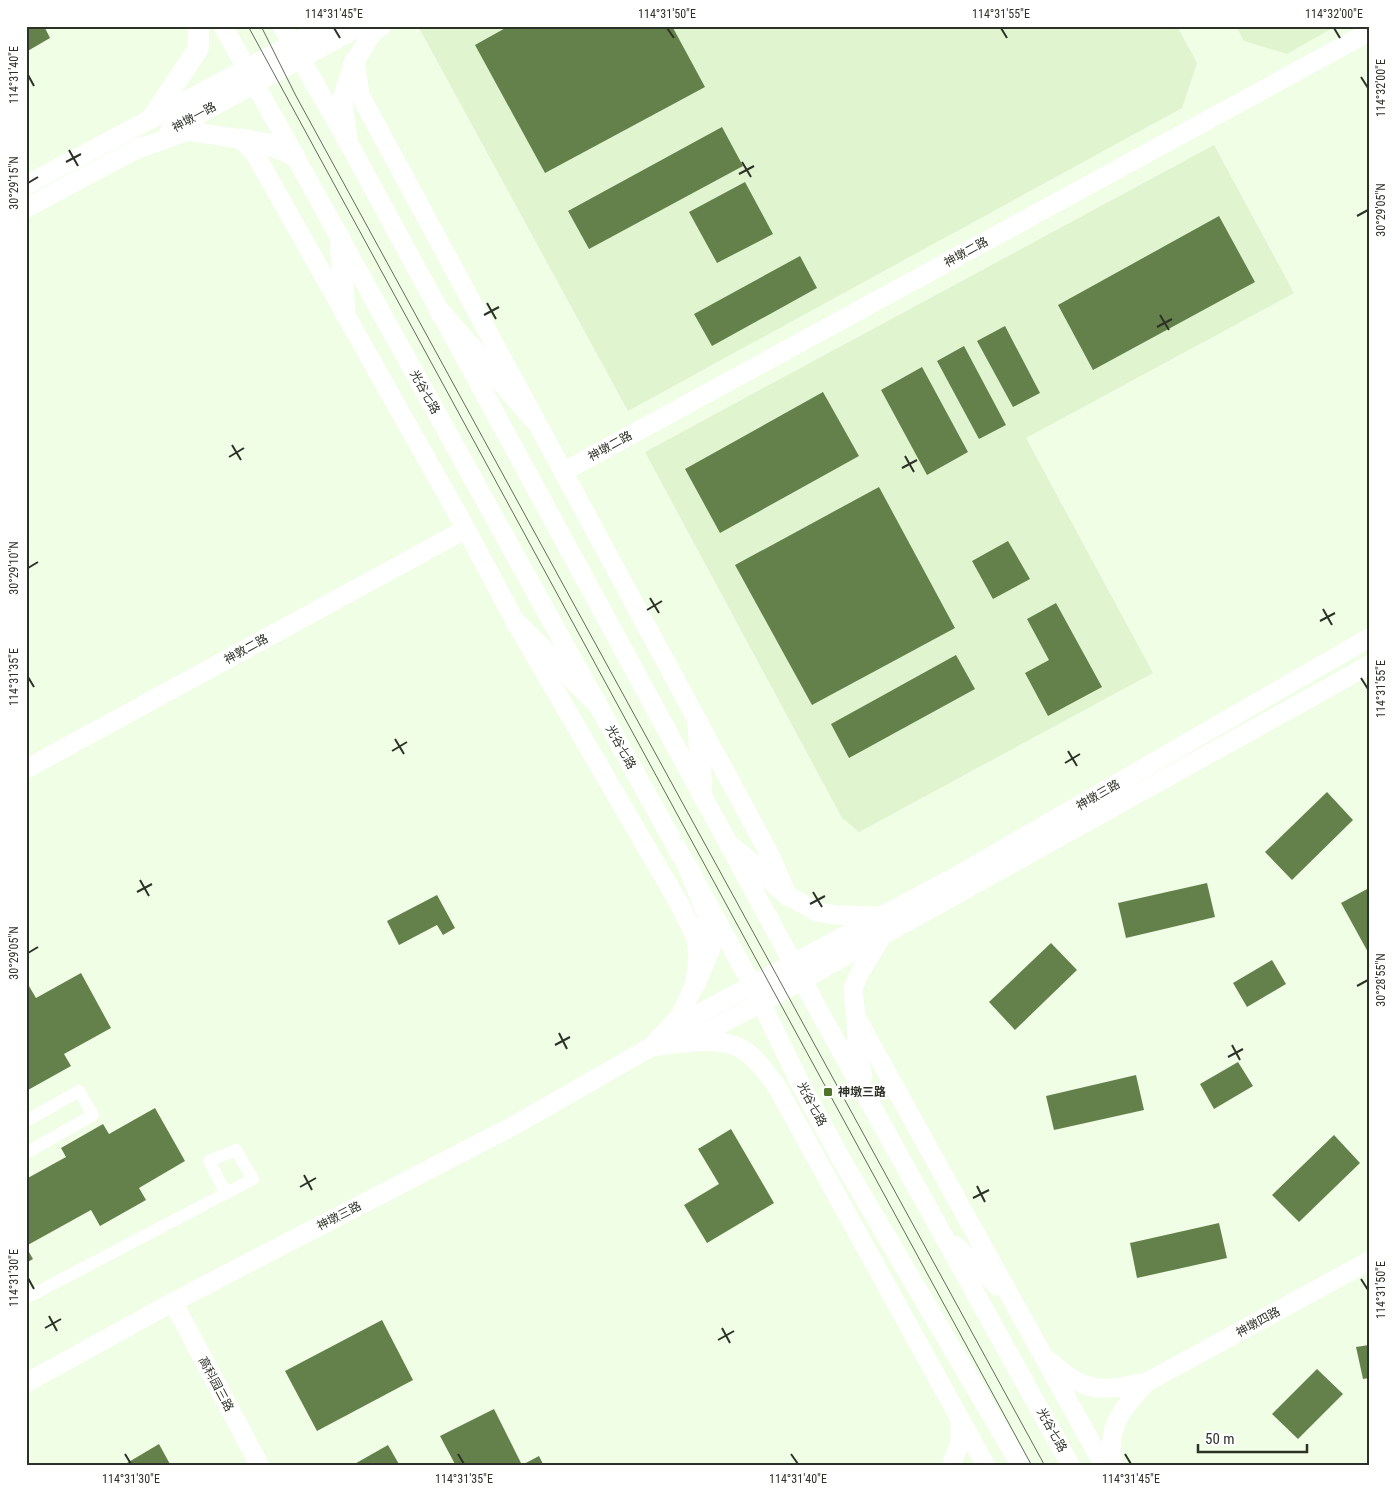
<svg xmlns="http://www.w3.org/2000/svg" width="1395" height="1492" font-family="'Roboto Condensed','Noto Sans SC',sans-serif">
<rect width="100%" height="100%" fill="#f0fee6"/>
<g fill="#e0f4cf">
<path d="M418 26H1177L1197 63 1182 108 628 411Z"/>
<path d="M1236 26H1336L1287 54 1244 41Z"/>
<path d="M1214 145 1294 293 1026 438 1153 673 859 832 842 818 645 452Z"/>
</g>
<g fill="#65814b">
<path d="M26 26H44L50 38 26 52Z"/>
<path d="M509 26H672L705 87 545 173 475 45Z"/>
<path d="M722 127 743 166 589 249 568 211Z"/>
<path d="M745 182 773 234 717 263 689 212Z"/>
<path d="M1219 216 1255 282 1093 370 1058 305Z"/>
<path d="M800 256 817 288 712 346 694 314Z"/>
<path d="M1005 326 1040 393 1013 407 977 341Z"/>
<path d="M964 346 1006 425 979 439 937 361Z"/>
<path d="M922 367 968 452 927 475 881 390Z"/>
<path d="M823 392 859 456 720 533 685 469Z"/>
<path d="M879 487 955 628 812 705 735 565Z"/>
<path d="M1008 541 1030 579 993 599 972 561Z"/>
<path d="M1056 603 1102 687 1048 716 1025 673 1049 660 1027 619Z"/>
<path d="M956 655 975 689 849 758 831 724Z"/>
<path d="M1327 792 1353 820 1292 880 1265 852Z"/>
<path d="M1207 883 1215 917 1126 938 1118 903Z"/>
<path d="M1369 888V954L1341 903Z"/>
<path d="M437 895 455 928 443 935 437 925 399 945 387 921Z"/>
<path d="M1051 943 1077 970 1015 1030 989 1002Z"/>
<path d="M1272 960 1286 984 1247 1007 1233 983Z"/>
<path d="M81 973 111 1028 64 1054 71 1066 28 1090 26 1086V981L36 998Z"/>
<path d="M1238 1062 1253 1086 1214 1109 1200 1084Z"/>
<path d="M1136 1075 1144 1110 1054 1130 1046 1096Z"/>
<path d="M155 1108 185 1161 139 1188 146 1200 100 1226 91 1210 26 1246V1179L66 1157 61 1148 103 1124 109 1134Z"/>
<path d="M731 1129 774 1203 707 1243 684 1205 719 1184 698 1149Z"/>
<path d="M1334 1135 1360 1163 1299 1222 1272 1195Z"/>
<path d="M1219 1223 1227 1258 1137 1278 1130 1243Z"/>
<path d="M26 1247 33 1259 26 1263Z"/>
<path d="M382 1320 413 1380 317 1431 285 1371Z"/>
<path d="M1369 1345V1378L1363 1379 1356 1347Z"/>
<path d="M1317 1369 1343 1394 1298 1439 1272 1414Z"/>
<path d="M494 1409 522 1465 539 1456 544 1466H456L440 1436Z"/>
<path d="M159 1444 171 1466H122Z"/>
<path d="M388 1445 400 1466H351Z"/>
</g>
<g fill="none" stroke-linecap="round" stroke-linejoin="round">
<g stroke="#fff" stroke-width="12">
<path d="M26 1121 79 1091 93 1115 26 1153"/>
<path d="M26 1298 253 1179 236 1150 209 1161 226 1193"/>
</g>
<g stroke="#fff" stroke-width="19">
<path d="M223 26 753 986 799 1081 840 1157 1021 1466"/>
<path d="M282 26 347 140 819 1011 1071 1466"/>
<path d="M382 26 373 32 355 61 360 95 771 857 787 895 817 912 836 915 883 916"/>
<path d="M170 130 361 26"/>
<path d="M132 151 188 131 240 139 254 152 466 529 516 623 680 905 696 938 698 955 695 984 680 1016 651 1047C677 1044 716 1036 740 1048 755 1056 767 1073 777 1087L986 1466"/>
<path d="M26 185 327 26"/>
<path d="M26 208 142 146"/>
<path d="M563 472 1369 32"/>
<path d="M26 769 466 529"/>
<path d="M882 936 860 972 853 989 856 1017 1104 1466"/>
<path d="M856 1020 857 1050 863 1077"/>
<path d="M672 1028 955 877 1369 638"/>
<path d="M690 1040 761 1003 1369 665"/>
<path d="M956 1246 997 1286"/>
<path d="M173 1302 260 1466"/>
<path d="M1051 1362C1086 1395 1103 1391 1147 1382 1123 1408 1104 1428 1114 1466"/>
<path d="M1147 1382 1369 1261"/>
<path d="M26 1383 173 1302 513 1126 651 1047"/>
<path d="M951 1466 960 1442V1420"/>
</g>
<g stroke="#fff" stroke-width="21">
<path d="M152 118 198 49 199 26"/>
<path d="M240 139 264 143 294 155"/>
<path d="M347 140 342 102 355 61"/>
<path d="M340 238 345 313"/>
<path d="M440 312 534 419"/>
<path d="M516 623 596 702"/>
<path d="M698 722 702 794"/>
<path d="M731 847 767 876 787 895"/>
<path d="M689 869 708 915 710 948 695 984"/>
</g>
<g stroke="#636b5d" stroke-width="1">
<path d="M248 26 1032 1466"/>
<path d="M261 26 296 96 1045 1466"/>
</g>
</g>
<path fill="none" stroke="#2c3227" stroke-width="2" d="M334 28 340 38M667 28 674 38M1001 28 1007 38M1334 28 1340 38M28 75 34 86M1361 77 1368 88M69 150 78 166M66 162 81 154M742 162 751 177M739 174 754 166M28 183 38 177M1357 216 1368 210M487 303 496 319M484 315 499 307M1160 315 1169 330M1157 327 1172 319M232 445 241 460M905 456 914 472M229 457 244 448M902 468 917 460M28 568 38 562M650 598 659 613M1323 609 1332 625M647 610 662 601M1320 621 1335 613M28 677 34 687M1361 678 1368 689M395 739 404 754M392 751 407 742M1068 751 1077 766M1065 763 1080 754M140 880 149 896M137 892 152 884M813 892 822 907M810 904 825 896M28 953 38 947M1357 986 1368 980M559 1033 567 1049M555 1045 570 1037M1232 1045 1240 1060M1228 1057 1243 1049M304 1175 312 1190M977 1186 985 1202M300 1187 316 1178M973 1198 989 1190M28 1278 34 1289M1361 1279 1368 1290M49 1316 57 1331M45 1328 61 1319M722 1328 730 1343M718 1340 734 1331M125 1454 131 1464M458 1454 464 1464M791 1454 798 1464M1125 1454 1131 1464"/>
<rect fill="#50732b" stroke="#fff" stroke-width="2" x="823" y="1087" width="10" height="10" rx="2.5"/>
<g text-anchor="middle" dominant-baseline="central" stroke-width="5" stroke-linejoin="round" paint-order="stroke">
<g font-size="12" fill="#2c3227" stroke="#fff">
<text transform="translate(194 117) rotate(-29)">神墩一路</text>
<text transform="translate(966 252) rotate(-29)">神墩二路</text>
<text transform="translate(425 392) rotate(61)">光谷七路</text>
<text transform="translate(610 446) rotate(-29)">神墩二路</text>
<text transform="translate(246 649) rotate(-29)">神敦二路</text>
<text transform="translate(621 747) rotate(61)">光谷七路</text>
<text transform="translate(1098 795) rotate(-30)">神墩三路</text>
<text transform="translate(812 1104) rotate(62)">光谷七路</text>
<text transform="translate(339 1216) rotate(-27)">神墩三路</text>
<text transform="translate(1258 1322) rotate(-29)">神墩四路</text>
<text transform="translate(216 1384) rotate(62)">高科园三路</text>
<text transform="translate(1052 1430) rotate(61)">光谷七路</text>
</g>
<g font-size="12" font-weight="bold" fill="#2c3227" stroke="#fff" text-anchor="start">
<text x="838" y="1092">神墩三路</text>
</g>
</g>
<rect width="1395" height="1492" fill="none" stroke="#ffffff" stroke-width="55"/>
<path d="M1198 1444v8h109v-8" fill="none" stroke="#2c3227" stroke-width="2.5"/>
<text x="1205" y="1444" font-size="15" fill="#2c3227" stroke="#ffffff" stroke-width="4" paint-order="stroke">50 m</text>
<rect x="28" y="28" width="1340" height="1436" fill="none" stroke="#2c3227" stroke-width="2"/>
<g font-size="12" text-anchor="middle" fill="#2c3227">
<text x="334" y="18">114°31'45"E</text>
<text x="667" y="18">114°31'50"E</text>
<text x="1001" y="18">114°31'55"E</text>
<text x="1334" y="18">114°32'00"E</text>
<text transform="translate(14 75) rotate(-90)" y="4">114°31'40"E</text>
<text transform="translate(1381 88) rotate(-90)" y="4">114°32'00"E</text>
<text transform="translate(14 183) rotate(-90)" y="4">30°29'15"N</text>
<text transform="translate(1381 210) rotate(-90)" y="4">30°29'05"N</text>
<text transform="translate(14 568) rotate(-90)" y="4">30°29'10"N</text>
<text transform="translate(14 677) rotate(-90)" y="4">114°31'35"E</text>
<text transform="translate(1381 689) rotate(-90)" y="4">114°31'55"E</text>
<text transform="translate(14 953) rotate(-90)" y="4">30°29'05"N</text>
<text transform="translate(1381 980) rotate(-90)" y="4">30°28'55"N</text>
<text transform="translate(14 1278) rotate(-90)" y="4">114°31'30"E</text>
<text transform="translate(1381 1290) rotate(-90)" y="4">114°31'50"E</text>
<text x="131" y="1483">114°31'30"E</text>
<text x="464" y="1483">114°31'35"E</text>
<text x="798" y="1483">114°31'40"E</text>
<text x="1131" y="1483">114°31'45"E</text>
</g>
</svg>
